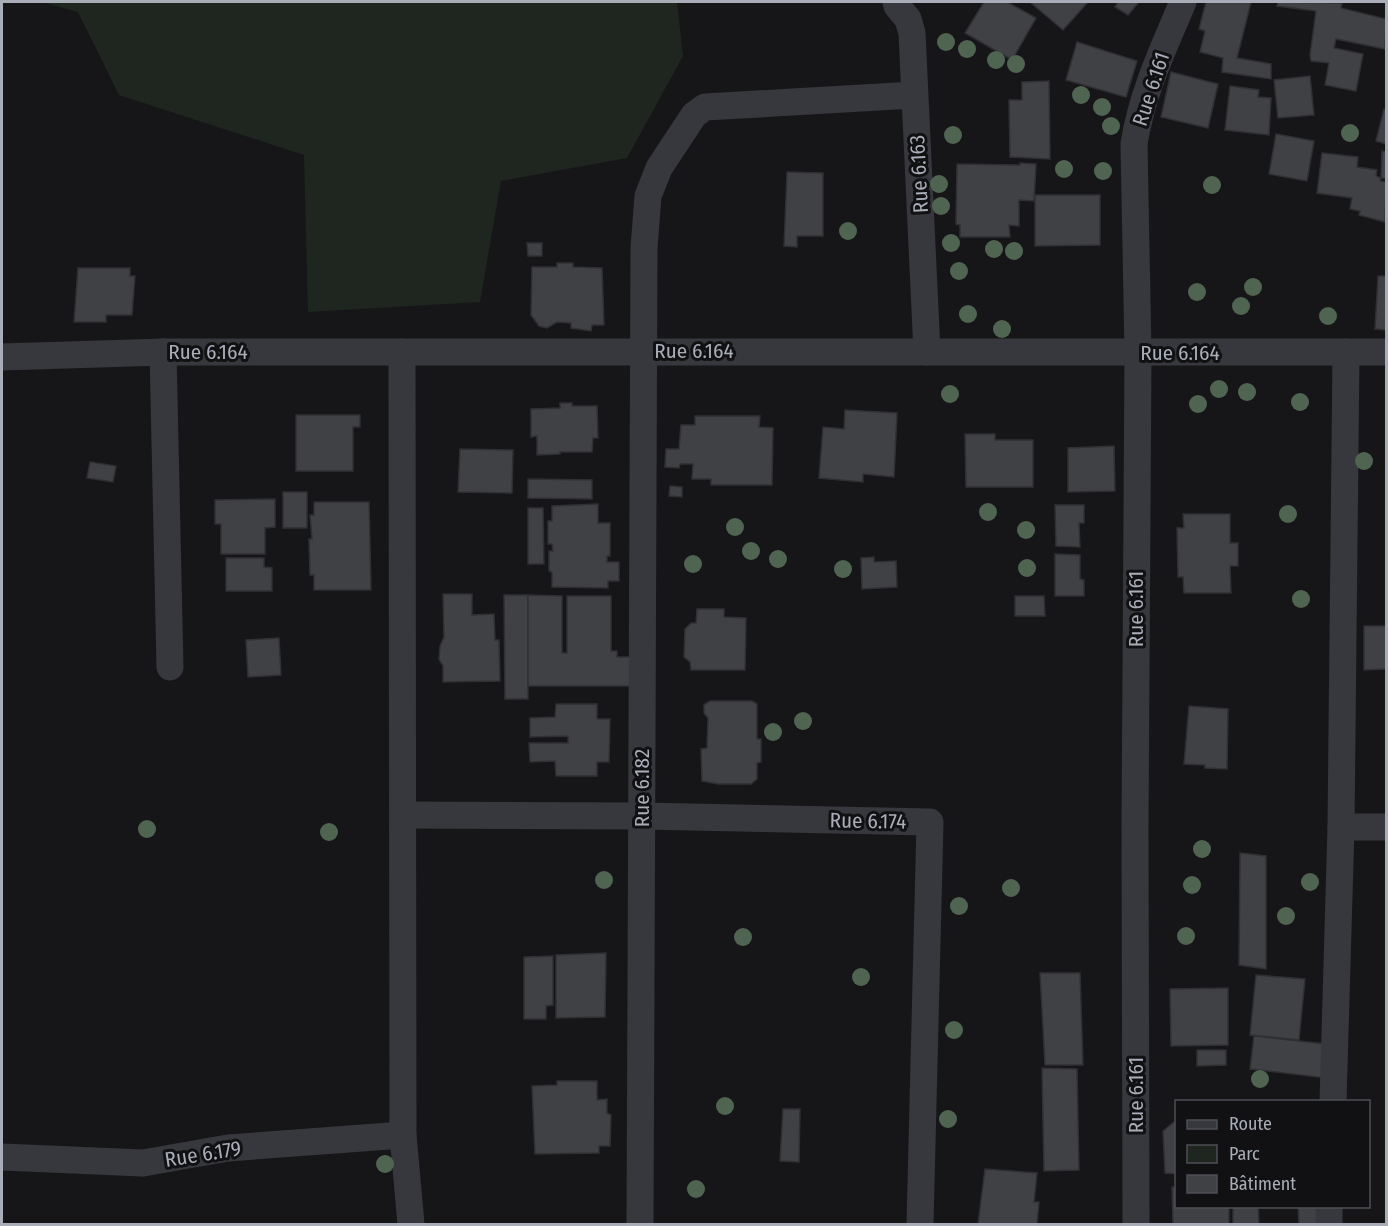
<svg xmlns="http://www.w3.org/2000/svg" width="1388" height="1226" font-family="'Fira Sans Condensed',sans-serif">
<rect width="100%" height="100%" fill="#161618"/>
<path fill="#1e261f" d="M42 2H677L683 56 627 158 501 181 480 302 308 312 304 155 119 95 78 12Z"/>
<g fill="#404145" stroke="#303034" stroke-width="1.5">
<path d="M984 2H1007L1036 18 1012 60 965 33Z"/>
<path d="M1030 2H1088L1063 30Z"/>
<path d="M1118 2H1139L1128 15 1115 7Z"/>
<path d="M1206 2H1251L1237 58 1271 64V79L1222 72 1223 58 1200 52 1205 31 1199 29Z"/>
<path d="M1278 2 1342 3 1341 8 1386 19 1385 49 1336 39 1334 48 1363 54 1356 91 1325 85 1329 63 1311 61 1310 55 1316 11 1277 6Z"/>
<path d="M1077 42 1137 61 1126 97 1066 80Z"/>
<path d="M1171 72 1218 84 1208 128 1161 117Z"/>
<path d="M1310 76 1314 115 1278 118 1274 80Z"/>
<path d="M1049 81 1050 159 1010 157 1009 100H1022V82Z"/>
<path d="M1230 86 1259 90 1258 97 1271 98 1269 135 1225 130Z"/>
<path d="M1384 109 1386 110V144L1376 141Z"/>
<path d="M1276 134 1314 141 1307 181 1269 174Z"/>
<path d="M1382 151 1386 152V178H1381Z"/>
<path d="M1322 153 1358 157 1357 167 1377 170 1376 176 1381 178 1380 181 1386 182 1385 222 1359 215 1360 211 1350 209 1352 198 1317 193Z"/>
<path d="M1020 163 1036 164 1034 201 1019 200V226L1009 225 1010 237H960V225L956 224 957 164 1020 165Z"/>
<path d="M787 172 823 173V236H797V247L784 246Z"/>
<path d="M1035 195H1100V245L1035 246Z"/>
<path d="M527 243H542V256H528Z"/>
<path d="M557 263H573V267L602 268 604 325H592L591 331 571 328V323L557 322 547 328 539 326 531 315 532 267H557Z"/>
<path d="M78 268H130V276H135L132 315H106V322H74Z"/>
<path d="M1378 276H1386V330L1375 329Z"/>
<path d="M560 403H572V406H597L598 438H593L592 452H560V454L537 455V436L531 437V409L560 408Z"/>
<path d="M845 410 897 413 894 477 863 474V482L819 478 823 427 844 429Z"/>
<path d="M296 415H360V427H353V471H296Z"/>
<path d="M695 416H760L759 427 773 428 772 485H711V479H692L693 464H680L679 468 665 467 666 449H679L681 425H695Z"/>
<path d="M965 434H995V440H1033V487H966Z"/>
<path d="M1114 446 1115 491 1068 492V448Z"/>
<path d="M460 449 513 450 512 493 458 492Z"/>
<path d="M90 462 116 466 113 482 87 478Z"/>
<path d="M528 479 592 480V499L528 498Z"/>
<path d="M670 486 682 487V497L669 496Z"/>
<rect x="283" y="492" width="24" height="36"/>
<path d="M275 499V527L265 528V554H221V524H215V500Z"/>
<path d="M314 502H369L371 590H314V575H310L309 539H312L310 515H314Z"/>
<path d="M598 504V523H610V556H607V562H619V581H608V588L552 587V572L549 571V551H553L552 544H548V521H552V506Z"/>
<path d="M1055 505H1084V523H1079L1080 547 1056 546Z"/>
<path d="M528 508H543L544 564H528Z"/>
<path d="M1183 514H1230V543H1238V566H1230L1231 593H1184L1183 577H1178L1177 528H1184Z"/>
<path d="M1055 554 1080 555V579L1084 580V596H1055Z"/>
<path d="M874 557V562L896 561 897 587 862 589 861 558Z"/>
<path d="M226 558H264V567L272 568V591H226Z"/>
<path d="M443 594H472V615L494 614 495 640H499L500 681 443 682V666L439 659 440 646 444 637Z"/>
<path d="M504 595H528V699H505Z"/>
<path d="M528 595 562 596V653H567V596H611V651H617V657H631V686H528Z"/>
<path d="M1015 596H1044L1045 616H1015Z"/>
<path d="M697 609H724V617L746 618 745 670H691L690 662 684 657 685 629 691 623H696Z"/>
<path d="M1364 626H1386V669L1364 670Z"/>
<path d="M279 638 281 675 248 677 246 640Z"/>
<path d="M710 701H752L757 704V739H761V762L757 763V779L751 784H718L702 781 701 749 707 748 708 718 704 713V705Z"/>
<path d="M556 704H597V719H610L609 762H597V776H556L555 761 530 762 529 743H568V736L530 737V718L555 717Z"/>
<path d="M1189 706 1228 709 1227 769 1205 768V765L1184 764Z"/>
<path d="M1240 853 1266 856V969L1239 965Z"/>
<path d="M606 953 605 1017 556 1018V955Z"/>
<path d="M553 956V1005L546 1006V1019H524V957Z"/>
<path d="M1040 973H1080L1083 1065H1045Z"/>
<path d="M1256 975 1305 979 1299 1040 1250 1035Z"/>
<path d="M1228 988V1045L1171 1046 1170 989Z"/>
<path d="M1254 1036 1325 1044 1326 1078 1250 1069Z"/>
<path d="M1197 1050H1226V1065L1197 1066Z"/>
<path d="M1042 1068 1077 1069 1079 1170 1044 1171Z"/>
<path d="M557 1081H597V1100L607 1099V1113L611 1115 610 1146H599V1153L535 1154 532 1086 557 1085Z"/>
<path d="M783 1109H800L799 1162 780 1161Z"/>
<path d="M1174 1122H1176V1174L1165 1173 1163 1131Z"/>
<path d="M985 1169 1037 1173 1034 1202H1039L1037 1224H978Z"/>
<path d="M1172 1187H1176V1206H1229V1224H1173Z"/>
<path d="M1233 1206H1258L1259 1224H1233Z"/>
<path d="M1298 1206H1321L1322 1224H1299Z"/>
</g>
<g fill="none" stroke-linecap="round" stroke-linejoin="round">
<g stroke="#37383d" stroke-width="27">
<path d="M896 2 897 6 908 19 912 33 927 352"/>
<path d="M163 352 170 667"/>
<path d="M402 352 403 1135 411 1224"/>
<path d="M2 357 163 352H1386"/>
<path d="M404 815 642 816 930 822 920 1224"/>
<path d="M1341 827H1386"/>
<path d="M1333 1102 1341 827 1346 352"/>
<path d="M2 1157 143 1163 228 1148 403 1135"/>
<path d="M640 1224 644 248 648 196 659 168 694 115 705 107 914 95"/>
<path d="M1136 1224 1135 828 1138 353 1134 144C1142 93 1163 49 1183 2"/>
<path d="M1329 1224V1206"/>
</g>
</g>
<g fill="#506452">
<circle cx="946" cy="42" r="9"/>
<circle cx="967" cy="49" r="9"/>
<circle cx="996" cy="60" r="9"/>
<circle cx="1016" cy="64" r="9"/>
<circle cx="1081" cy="95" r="9"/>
<circle cx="1102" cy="107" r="9"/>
<circle cx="1111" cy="126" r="9"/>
<circle cx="1350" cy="133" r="9"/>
<circle cx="953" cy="135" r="9"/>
<circle cx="1064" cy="169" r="9"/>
<circle cx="1103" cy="171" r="9"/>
<circle cx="939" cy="184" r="9"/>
<circle cx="1212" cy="185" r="9"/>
<circle cx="941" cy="206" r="9"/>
<circle cx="848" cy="231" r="9"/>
<circle cx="951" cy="243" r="9"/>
<circle cx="994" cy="249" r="9"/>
<circle cx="1014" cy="251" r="9"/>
<circle cx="959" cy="271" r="9"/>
<circle cx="1253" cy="287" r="9"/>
<circle cx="1197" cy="292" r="9"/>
<circle cx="1241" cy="306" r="9"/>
<circle cx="968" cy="314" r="9"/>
<circle cx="1328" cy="316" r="9"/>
<circle cx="1002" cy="329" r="9"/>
<circle cx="1219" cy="389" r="9"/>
<circle cx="1247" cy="392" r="9"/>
<circle cx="950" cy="394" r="9"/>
<circle cx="1300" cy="402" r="9"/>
<circle cx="1198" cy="404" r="9"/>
<circle cx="1364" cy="461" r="9"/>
<circle cx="988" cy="512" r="9"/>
<circle cx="1288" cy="514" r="9"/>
<circle cx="735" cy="527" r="9"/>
<circle cx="1026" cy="530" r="9"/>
<circle cx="751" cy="551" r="9"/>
<circle cx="778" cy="559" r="9"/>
<circle cx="693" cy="564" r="9"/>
<circle cx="1027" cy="568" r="9"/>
<circle cx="843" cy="569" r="9"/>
<circle cx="1301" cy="599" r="9"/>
<circle cx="803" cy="721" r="9"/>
<circle cx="773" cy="732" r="9"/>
<circle cx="147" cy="829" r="9"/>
<circle cx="329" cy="832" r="9"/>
<circle cx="1202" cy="849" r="9"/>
<circle cx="604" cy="880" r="9"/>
<circle cx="1310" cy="882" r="9"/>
<circle cx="1192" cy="885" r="9"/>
<circle cx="1011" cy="888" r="9"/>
<circle cx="959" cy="906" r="9"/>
<circle cx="1286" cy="916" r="9"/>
<circle cx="1186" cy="936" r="9"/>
<circle cx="743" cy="937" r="9"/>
<circle cx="861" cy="977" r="9"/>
<circle cx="954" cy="1030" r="9"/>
<circle cx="1260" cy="1079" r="9"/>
<circle cx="725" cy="1106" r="9"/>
<circle cx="948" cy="1119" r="9"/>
<circle cx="385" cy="1164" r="9"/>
<circle cx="696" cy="1189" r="9"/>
</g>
<g text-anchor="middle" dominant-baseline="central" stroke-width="6" stroke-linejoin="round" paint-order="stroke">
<g font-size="21" fill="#a8adb8" stroke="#111113">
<text transform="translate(1151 89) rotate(-72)">Rue 6.161</text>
<text transform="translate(919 174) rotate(-93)">Rue 6.163</text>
<text x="694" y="351">Rue 6.164</text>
<text x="208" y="352">Rue 6.164</text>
<text x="1180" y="353">Rue 6.164</text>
<text transform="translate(1136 609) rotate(-90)">Rue 6.161</text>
<text transform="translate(642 788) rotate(-90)">Rue 6.182</text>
<text transform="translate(868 821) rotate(1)">Rue 6.174</text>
<text transform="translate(1136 1095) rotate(-90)">Rue 6.161</text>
<text transform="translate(203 1154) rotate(-9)">Rue 6.179</text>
</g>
</g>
<rect width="1388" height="1226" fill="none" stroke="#a8adb8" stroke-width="6"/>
<rect x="1175" y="1100" width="195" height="108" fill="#111113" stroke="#4d4f55" stroke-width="1.5"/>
<rect x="1187" y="1120" width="30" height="9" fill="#37383d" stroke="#4d4f55" stroke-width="1.5"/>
<text x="1229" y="1130" font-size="18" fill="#a8adb8">Route</text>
<rect x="1187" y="1145" width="30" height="18" fill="#1e261f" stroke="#4d4f55" stroke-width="1.5"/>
<text x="1229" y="1160" font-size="18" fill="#a8adb8">Parc</text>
<rect x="1187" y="1175" width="30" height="18" fill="#404145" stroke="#4d4f55" stroke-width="1.5"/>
<text x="1229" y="1190" font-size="18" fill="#a8adb8">Bâtiment</text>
</svg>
